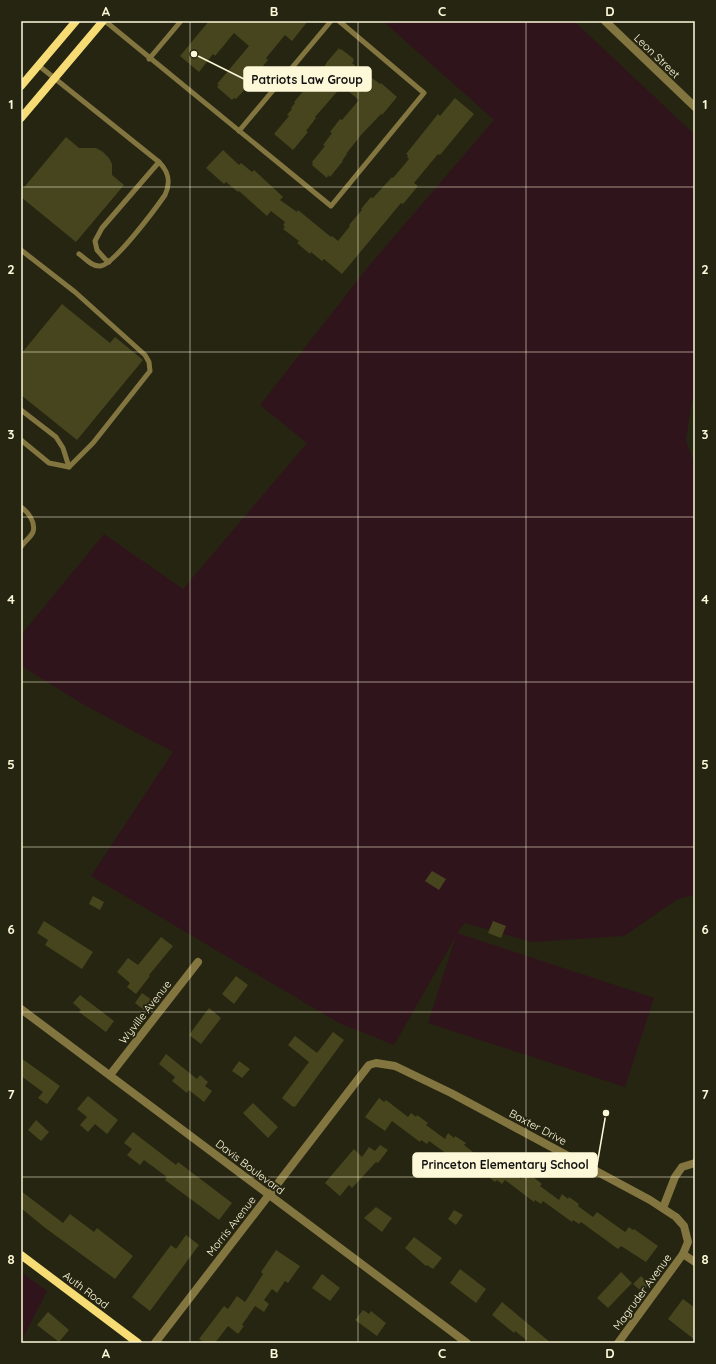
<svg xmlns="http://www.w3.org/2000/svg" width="716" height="1364" font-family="Quicksand,sans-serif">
<rect width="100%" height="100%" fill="#262511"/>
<g fill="#30141c">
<path d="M383 21H574L695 135V398L692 399 686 440 695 466V895L678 899 624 936 532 942 465 923 457 933 654 998 625 1087 428 1023 456 936 394 1045 339 1023 91 876 173 752 86 706 21 666V635L104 534 183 589 307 443 260 405 368 267 494 120Z"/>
<path d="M21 1272 47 1291 21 1342Z"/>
</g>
<g fill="#46451e">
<path d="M209 21H308L292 41 285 35 266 58 268 60 259 71 261 73 251 85 250 84 236 99 234 98 232 100 217 87 219 85 217 84 249 46 234 33 215 56 213 54 199 72 180 56Z"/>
<path d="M339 48 340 50 341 49 354 59 353 60 354 61 352 63 368 76V75L380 84 381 83 397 97 382 115 381 114 361 135 346 154H347L342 161H343L330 177 328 175 327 178 312 165 313 163 312 162 325 146 323 145 332 133 330 132 340 119 342 120 359 100 342 86 315 117 316 118 306 131 308 132 293 150 274 134 289 116 287 115 292 109 291 108 295 103 294 102 324 67 327 62Z"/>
<path d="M455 98 474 114 440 155 438 154 414 183 418 186 403 204 401 203 342 274 324 259 322 261 311 252 310 254 297 243 299 241 283 229 285 227 283 225 285 222 271 211 267 216 239 191 238 192 226 182 224 184 206 168 223 150 239 165 241 163 252 172 254 170 281 195 283 197 280 200 297 212 298 210 331 237 332 236 338 241 350 226 349 225 362 210 361 209 371 197 373 198 392 177 393 178 409 159 407 157 408 155 406 154 438 114 440 116Z"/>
<path d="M66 137 79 148H96L103 152 109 158 112 164V175L124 185 76 242 21 197V191Z"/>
<path d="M62 304 110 343 115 337 143 360 77 440 21 395V354Z"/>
<path d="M432 871 446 879 439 890 425 881Z"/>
<path d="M93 896 104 902 100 910 89 904Z"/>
<path d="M44 921 93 952 82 969 45 945 48 940 37 933Z"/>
<path d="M493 921 506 926 501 938 488 933Z"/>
<path d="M161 937 173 946 149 975 150 976 136 994 127 987 130 983 117 972 128 958 138 965Z"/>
<path d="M236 976 248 985 234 1004 222 994Z"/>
<path d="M142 993 152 1000 144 1010 135 1003Z"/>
<path d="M80 995 114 1021 106 1032 79 1012 81 1010 73 1003Z"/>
<path d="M209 1008 221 1018 201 1044 189 1035Z"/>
<path d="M333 1032 344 1040 295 1107 294 1106 293 1107 282 1098 309 1062 288 1045 295 1036 317 1053Z"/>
<path d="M166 1054 197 1079 200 1075 208 1082 205 1086 212 1091 204 1102 189 1090 187 1093 172 1081 175 1077 159 1064Z"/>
<path d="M21 1058 60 1086 47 1104 38 1098 43 1092 21 1076Z"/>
<path d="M239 1061 250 1069 242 1078 232 1071Z"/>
<path d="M88 1096 118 1120 107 1134 95 1124 88 1132 80 1125 87 1117 77 1109Z"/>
<path d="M379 1098 384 1102 386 1100 408 1117 411 1113 416 1117 417 1115 428 1123 426 1125 445 1139 448 1133 454 1138 455 1136 466 1143 464 1145 482 1159 486 1154 492 1158 493 1156 503 1163 502 1165 521 1179 525 1174 530 1178 532 1176 542 1184 540 1186 559 1200 562 1194 568 1199 569 1197 579 1204 578 1206 593 1217 597 1212 625 1232 629 1227 633 1230 634 1229 658 1246 646 1262 621 1246 618 1249 581 1222 579 1224 573 1220 572 1222 543 1201 541 1204 535 1200 534 1202 505 1180 502 1184 497 1180 495 1182 467 1160 465 1164 459 1160 458 1162 429 1141 427 1144 421 1140 420 1142 392 1121 385 1131 365 1117Z"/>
<path d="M253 1103 278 1127 268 1138 243 1113Z"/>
<path d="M36 1120 49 1132 41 1141 28 1130Z"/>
<path d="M133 1132 176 1165 178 1162 232 1203 219 1220 165 1180 167 1177 144 1160 140 1165 127 1155 132 1149 124 1143Z"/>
<path d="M380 1145 388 1150 378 1163 376 1162 352 1188 349 1185 340 1196 325 1183 354 1149 362 1157 369 1147 375 1151Z"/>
<path d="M21 1191 63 1223 70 1214 94 1232 97 1228 133 1256 115 1279 44 1227 21 1208Z"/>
<path d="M376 1207 392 1218 382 1232 364 1218Z"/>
<path d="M454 1210 463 1215 456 1225 448 1219Z"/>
<path d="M186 1235 199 1245 150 1311 132 1297 171 1245 176 1249Z"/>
<path d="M414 1237 442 1258 433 1269 427 1265 426 1266 405 1248Z"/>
<path d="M276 1250 300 1266 288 1283 285 1281 277 1293 272 1289 264 1300 269 1304 264 1312 255 1306 242 1325 244 1326 238 1334 228 1326 215 1343H205L199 1339 224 1306 228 1309 237 1296 245 1302 263 1274 261 1272Z"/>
<path d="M460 1269 486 1289 476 1303 450 1283Z"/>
<path d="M621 1272 632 1283 608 1308 597 1298Z"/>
<path d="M322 1274 340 1288 330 1301 312 1288Z"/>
<path d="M641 1276 649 1284 642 1292 633 1284Z"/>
<path d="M683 1299 695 1308V1340L668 1319Z"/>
<path d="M502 1302 527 1323 551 1343H530L515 1331 514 1333 492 1315Z"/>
<path d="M363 1310 369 1314 371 1311 386 1323 377 1336 355 1320Z"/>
<path d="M48 1312 69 1330 59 1342 37 1325Z"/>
</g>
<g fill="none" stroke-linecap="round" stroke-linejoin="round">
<g stroke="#82753f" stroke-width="5">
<path d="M105 21 331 206 424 93 339 21"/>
<path d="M149 59 181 21"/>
<path d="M38 65 159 162C169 172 171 182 165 195 156 208 113 266 100 266 92 267 85 258 79 254"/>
<path d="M239 131 331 21"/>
<path d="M21 250 75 292 145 355 149 362 150 371 93 443 69 467 49 463 21 440"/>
<path d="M109 262 105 259 97 250 95 241 102 228 159 162"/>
<path d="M21 410 56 437 63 448 69 467"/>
<path d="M21 507C28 512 36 522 33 532 31 537 24 542 21 547"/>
</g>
<g stroke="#82753f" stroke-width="8">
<path d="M605 21 695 107"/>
<path d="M21 1009 467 1343"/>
<path d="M110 1075 198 962"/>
<path d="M663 1208 675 1177 682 1167 695 1163"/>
<path d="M683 1254 695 1262"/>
<path d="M155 1343 369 1065 376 1063 395 1066 451 1093 650 1200 676 1217 684 1226 688 1242 683 1254 618 1343"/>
</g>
<g stroke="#f7dc75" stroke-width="8">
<path d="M21 86 76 21"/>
<path d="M21 118 103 21"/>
<path d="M21 1255 138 1343"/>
</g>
</g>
<path fill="none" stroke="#fdf8d8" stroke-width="1" stroke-opacity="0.55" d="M190 21V1343M358 21V1343M526 21V1343M21 187H695M21 352H695M21 517H695M21 682H695M21 847H695M21 1012H695M21 1177H695"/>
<g text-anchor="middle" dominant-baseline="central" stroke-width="4" stroke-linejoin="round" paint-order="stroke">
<g font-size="11" fill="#fdf8d8" stroke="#262511">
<text transform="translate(657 56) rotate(44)">Leon Street</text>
<text transform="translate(145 1012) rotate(-52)">Wyville Avenue</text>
<text transform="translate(538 1127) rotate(28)">Baxter Drive</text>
<text transform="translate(250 1167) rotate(37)">Davis Boulevard</text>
<text transform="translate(231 1226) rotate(-52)">Morris Avenue</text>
<text transform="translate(86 1290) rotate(37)">Auth Road</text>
<text transform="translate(642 1292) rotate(-54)">Magruder Avenue</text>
</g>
</g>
<path fill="none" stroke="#fdf8d8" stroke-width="1.5" d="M194 54L244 79M606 1113L597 1165"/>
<g fill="#fdf8d8" stroke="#262511" stroke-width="1.5">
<circle cx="194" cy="54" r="4"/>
<circle cx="606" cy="1113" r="4"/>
</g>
<g fill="#fdf8d8" stroke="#fdf8d8" stroke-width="1.5">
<rect x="244" y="67" width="127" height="24" rx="4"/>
<rect x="413" y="1153" width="184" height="24" rx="4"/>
</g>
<g font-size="12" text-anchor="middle" font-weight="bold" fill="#111">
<text x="307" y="84">Patriots Law Group</text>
<text x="505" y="1169">Princeton Elementary School</text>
</g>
<rect width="716" height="1364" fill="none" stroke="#262511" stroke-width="44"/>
<rect x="22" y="22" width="672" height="1320" fill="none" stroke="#fdf8d8" stroke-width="1.5"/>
<g font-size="13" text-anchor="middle" font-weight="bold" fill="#fdf8d8">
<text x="106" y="16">A</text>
<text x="274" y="16">B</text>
<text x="442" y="16">C</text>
<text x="610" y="16">D</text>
<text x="11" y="109">1</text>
<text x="705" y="109">1</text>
<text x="11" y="274">2</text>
<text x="705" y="274">2</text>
<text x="11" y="439">3</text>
<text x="705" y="439">3</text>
<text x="11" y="604">4</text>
<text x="705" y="604">4</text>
<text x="11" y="769">5</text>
<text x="705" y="769">5</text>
<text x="11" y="934">6</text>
<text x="705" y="934">6</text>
<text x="11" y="1099">7</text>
<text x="705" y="1099">7</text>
<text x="11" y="1264">8</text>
<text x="705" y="1264">8</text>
<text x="106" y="1358">A</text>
<text x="274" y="1358">B</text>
<text x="442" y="1358">C</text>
<text x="610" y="1358">D</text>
</g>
</svg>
